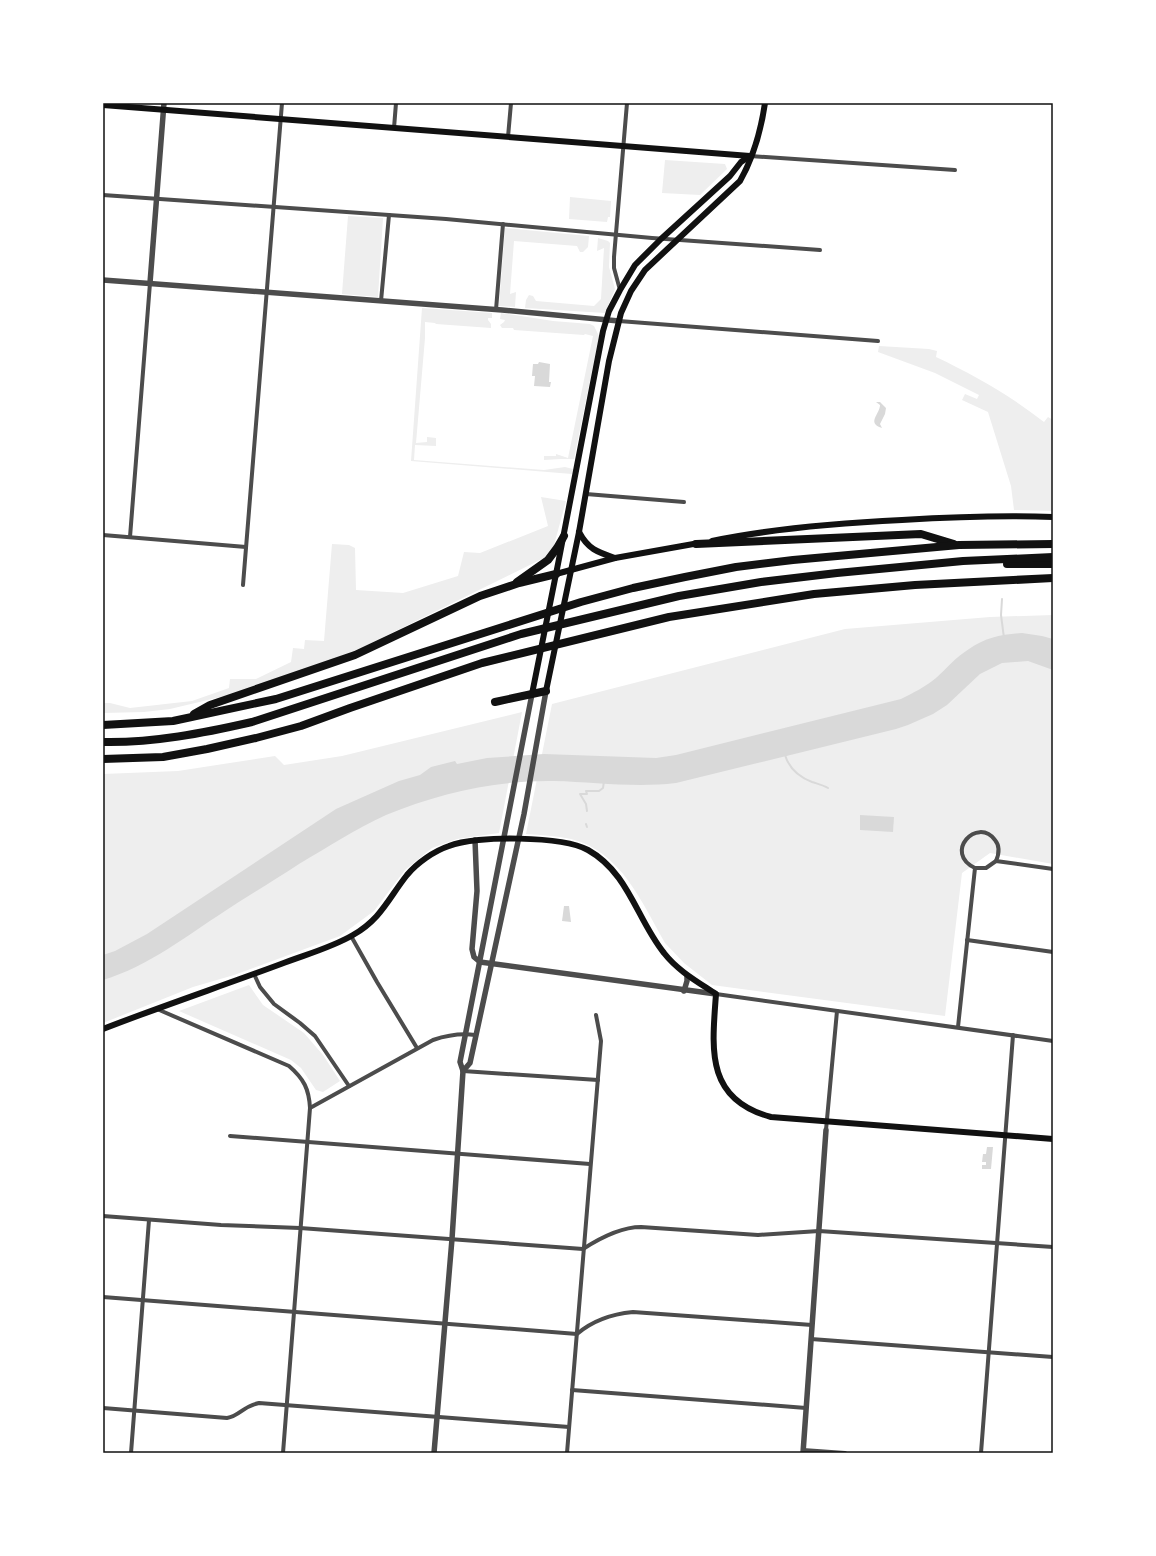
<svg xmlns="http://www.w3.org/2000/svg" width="1156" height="1556" font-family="Literata,serif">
<rect width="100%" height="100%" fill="#fff"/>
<g fill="#eee">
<path d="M665 160 725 164 727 169 700 195 662 193Z"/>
<path d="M570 197 611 201 610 217H608L607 222 569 219Z"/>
<path d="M348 216 383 218 378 297 342 294Z"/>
<path d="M505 228 589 236 588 247 583 252H580L577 246 514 241 510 294 516 292 515 307 499 306Z"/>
<path d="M598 238 608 241 610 243 609 267 615 289 605 313 525 308 526 300 529 295 533 296 536 301 594 306 601 299 604 248 597 251Z"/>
<path d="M422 308 492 313V318H488V320L491 324V328L436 324 435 323 425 322V338L416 443 427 442V437L436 438V446L415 445 414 460 544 470 565 467 573 469 572 474 411 461Z"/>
<path d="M501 313 553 321 590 324 594 326 599 336 574 459H561L544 460V456H556V454L568 458 593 336 585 334 584 335 514 330 513 328H502L500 325 504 322 505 320 500 319Z"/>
<path d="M879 346 929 349 937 351 936 357C974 375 1011 396 1044 422L1048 417 1053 420V511L1014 510 1011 486 988 412 962 400 965 394 977 399 979 395 935 373 878 352Z"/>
<path d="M541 497 566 501 554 545 544 558 361 648 262 687 170 709 144 712 103 713V703H110L130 708 192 701 229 688 230 679H256L291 662 293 648 304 649 305 640 324 641 332 544 349 545 355 548 356 590 403 593 458 576 464 552 480 553 548 526Z"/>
<path d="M1053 615V864L990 853 962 873 945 1016 712 985 684 963 665 943C642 903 621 851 571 839 556 836 541 835 526 834L552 704 845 629 990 617Z"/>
<path d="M522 712 499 833 457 839 432 848 405 870 374 911 340 936 234 975 193 987 103 1023V774L178 771 275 756 284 765 342 756Z"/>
<path d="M249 985 263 1005 304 1033 323 1055 340 1081 323 1092 316 1090 301 1068 291 1060 179 1011Z"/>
</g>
<g fill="#d9d9d9">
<path d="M539 362 550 364 549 382H551L550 387 534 386 535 376H532L533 364H538Z"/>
<path d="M876 402H880L886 408 885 414 880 424 882 428C866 423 880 414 880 405Z"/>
<path d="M1022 633 1042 636 1053 639V670L1028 661 1002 663 980 674 947 705 933 714 908 725 896 729 676 783C635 788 594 782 554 781 497 780 439 793 386 815 355 829 328 847 299 864 275 880 249 895 225 911 185 937 149 966 103 980V955L115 951 147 934 336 809 399 781 420 775 431 767 455 761 457 764 487 758 544 754 656 758 676 755 901 699C913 693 925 687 936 678 947 668 956 657 969 649 984 638 1003 634 1022 633Z"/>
<path d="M860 815 894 817 893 832 860 830Z"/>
<path d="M564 906H569L571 922 562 921Z"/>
<path d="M987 1147H993L991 1169H982V1165H986V1162H982L983 1154H986Z"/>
</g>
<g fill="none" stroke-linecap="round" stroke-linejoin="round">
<g stroke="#d9d9d9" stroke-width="2">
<path d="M1002 599 1001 615 1004 638"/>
<path d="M785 755C789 768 799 777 812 782 818 784 823 785 828 788"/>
<path d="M587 811 586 804 580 794H587L586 791H599L603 788 604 781"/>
<path d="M586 824 587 827"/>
</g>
<g stroke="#4c4c4c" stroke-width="4">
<path d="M394 128 396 103"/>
<path d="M508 137 511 103"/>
<path d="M750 156 955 170"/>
<path d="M103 195 446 219 652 238 820 250"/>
<path d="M620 290 614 268V257L627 103"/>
<path d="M381 301 389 215"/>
<path d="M496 310 503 224"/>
<path d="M619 321 878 341"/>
<path d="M586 494 684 502"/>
<path d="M103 535 246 547"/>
<path d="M130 537 150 283"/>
<path d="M243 585 282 103"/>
<path d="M975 868C943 853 977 816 995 840 1000 846 999 854 996 861"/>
<path d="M351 936 377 982 417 1048"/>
<path d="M967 940 1053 952"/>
<path d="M254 974 260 987 274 1004 300 1023 315 1036 349 1086"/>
<path d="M716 994 1053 1041"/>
<path d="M157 1009 289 1066C304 1079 309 1089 310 1108L283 1453"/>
<path d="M958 1027 975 868H986L996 861 1053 869"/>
<path d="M463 1071 598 1080"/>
<path d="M310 1108 433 1040C448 1035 460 1033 475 1035"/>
<path d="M826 1130 837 1011"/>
<path d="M230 1136 590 1164"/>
<path d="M103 1216 221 1225 300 1228 583 1249C600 1238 620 1227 641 1227L758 1235 819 1231 1053 1247"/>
<path d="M103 1297 577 1334C592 1321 613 1314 633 1312L812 1325"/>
<path d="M811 1339 1053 1357"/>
<path d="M572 1390 806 1408"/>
<path d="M103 1408 227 1418C240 1416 243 1406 259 1403L569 1427"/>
<path d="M803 1450 845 1453"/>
<path d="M131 1453 149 1220"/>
<path d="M567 1453 601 1041 596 1015"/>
<path d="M981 1453 1013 1035"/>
</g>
<g stroke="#4c4c4c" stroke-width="5.5">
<path d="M103 280 502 310 619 321"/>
<path d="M150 283 164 103"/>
<path d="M475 840 477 891 472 949 474 957 480 962"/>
<path d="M480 962 716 994"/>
<path d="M684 991 687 981V976"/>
<path d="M463 1071 470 1063 524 814 546 691"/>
<path d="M434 1453 452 1239 463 1071 460 1062 532 694"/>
<path d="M803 1453 826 1130"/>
</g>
<g stroke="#111" stroke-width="6">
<path d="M103 105 750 156"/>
<path d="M579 532C588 549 597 552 615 558"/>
<path d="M712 541C775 528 838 523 902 520 952 517 1002 515 1053 517"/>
<path d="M556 574 615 558 699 543"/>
<path d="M546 691 579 532 609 361 621 313 631 291 645 270 740 181C753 158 761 130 765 103"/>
<path d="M532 694 558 564 603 331 609 311 620 290 635 265 661 239 730 176 741 162 750 156"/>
<path d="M103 1029C162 1006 222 986 281 964 304 955 331 948 353 935 381 919 388 899 407 875 417 863 434 851 449 846 476 835 562 836 588 850 629 873 637 920 664 953 678 971 698 982 716 994 712 1049 705 1099 771 1117L1053 1139"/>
</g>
<g stroke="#111" stroke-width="8">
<path d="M696 544 921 534 954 544"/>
<path d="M1007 564H1053"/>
<path d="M517 582 548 560 557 548 564 536"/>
<path d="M495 702 546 691"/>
<path d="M194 714 210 705 355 655 480 596 519 583 556 574"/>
<path d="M103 725 173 721 276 699 581 602 633 588 685 577 736 567 793 560 959 545 1053 544"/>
<path d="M103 742C153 743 204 733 252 722L521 634 679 596 761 582 837 573 963 561 1053 557"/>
<path d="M103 759 163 757 207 749 256 738 301 726 350 708 482 663 669 617 814 594 915 585 1053 578"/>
</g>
</g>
<rect width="1156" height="1556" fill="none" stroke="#ffffff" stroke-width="208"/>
<rect x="104" y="104" width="948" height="1348" fill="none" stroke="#111" stroke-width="1.5"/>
</svg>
